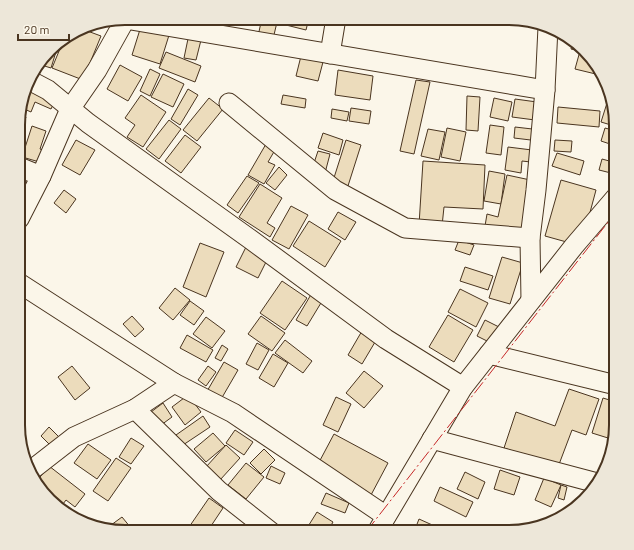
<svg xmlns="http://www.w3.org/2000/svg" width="634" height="550" font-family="Barlow,sans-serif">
<rect width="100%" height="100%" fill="#fbf6e9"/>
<g fill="#ecdcbc" stroke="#4a3520">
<path d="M262 18H278L273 39 258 36Z"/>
<path d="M279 18H309L306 30 278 23Z"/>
<path d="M504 18H516L541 25 540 29 504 20Z"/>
<path d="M142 23 170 32 160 64 132 55Z"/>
<path d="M82 29 101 36 83 80 52 68 64 39Z"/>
<path d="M189 34 202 36 196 60 184 58Z"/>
<path d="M573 41 585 50 604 76 575 69 580 51 571 49Z"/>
<path d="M59 42 51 68 38 64 55 44Z"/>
<path d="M166 52 201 66 195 82 159 68Z"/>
<path d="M301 56 323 62 318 81 296 76Z"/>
<path d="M120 65 142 77 128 101 107 89Z"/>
<path d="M150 69 160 74 150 96 140 91Z"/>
<path d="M338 70 373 76 370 100 335 95Z"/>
<path d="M163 74 184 84 173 107 151 97Z"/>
<path d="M416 80 430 82 414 154 400 151Z"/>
<path d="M30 89 55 101 51 109 35 102 31 112 22 108Z"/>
<path d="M188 89 198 95 180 125 171 119Z"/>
<path d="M141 95 166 112 143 147 127 137 135 125 125 118Z"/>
<path d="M283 95 306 99 305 108 281 104Z"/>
<path d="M467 96 480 97 478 131 466 130Z"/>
<path d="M209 98 223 109 197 141 183 130Z"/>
<path d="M494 98 512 102 508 121 490 117Z"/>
<path d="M515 99 537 102 535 120 512 117Z"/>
<path d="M607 103 612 104 615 113 611 125 601 122Z"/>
<path d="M558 107 600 111 599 127 557 123Z"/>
<path d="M351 108 371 111 369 124 349 121Z"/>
<path d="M332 109 349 112 347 121 331 118Z"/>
<path d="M19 115 26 117 19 137Z"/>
<path d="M169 120 181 129 159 159 146 149Z"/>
<path d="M490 125 504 127 501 155 486 153Z"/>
<path d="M32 126 46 131 40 149 47 152 43 163 22 157Z"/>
<path d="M515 127 541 130 539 141 514 138Z"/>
<path d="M447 128 466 132 460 161 441 157Z"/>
<path d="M605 128 616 131V146L601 141Z"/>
<path d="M428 129 445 132 439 160 421 156Z"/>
<path d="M323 133 343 140 339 155 318 148Z"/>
<path d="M185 135 201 147 181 173 165 161Z"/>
<path d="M76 140 95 150 80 175 62 165Z"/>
<path d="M346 140 361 145 347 189 332 184Z"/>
<path d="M555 140 572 141 571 152 554 151Z"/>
<path d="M266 144 275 150 268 162 275 165 264 184 248 175Z"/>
<path d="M508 147 540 151 539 163 522 161 521 173 505 170Z"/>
<path d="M318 151 330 154 325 173 312 169Z"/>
<path d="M557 153 584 161 580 175 552 166Z"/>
<path d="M602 159 613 162 611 173 599 170Z"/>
<path d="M423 161 485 165 483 209 444 207 442 226 419 225Z"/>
<path d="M279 167 287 175 275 190 266 183Z"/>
<path d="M489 171 505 174 501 204 484 201Z"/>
<path d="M507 175 535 181 524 234 485 226 487 214 498 217Z"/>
<path d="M247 176 259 183 238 213 227 205Z"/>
<path d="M561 180 596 190 581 246 545 236Z"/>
<path d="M19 183 29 186 19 200Z"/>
<path d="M260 184 282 198 267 223 275 228 270 237 239 217Z"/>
<path d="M64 190 76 199 66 213 54 203Z"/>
<path d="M291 206 308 215 289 249 272 240Z"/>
<path d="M338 212 356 222 345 240 328 229Z"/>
<path d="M309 221 341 241 325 267 293 246Z"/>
<path d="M459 240 474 245 470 255 455 250Z"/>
<path d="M200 243 224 252 206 297 183 287Z"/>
<path d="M247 245 269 256 258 278 236 267Z"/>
<path d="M502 257 523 263 510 304 489 298Z"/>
<path d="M465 267 493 276 488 290 460 281Z"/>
<path d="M282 281 307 298 285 330 260 313Z"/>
<path d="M316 286 327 293 307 326 296 320Z"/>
<path d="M175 288 190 300 173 320 159 308Z"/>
<path d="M616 288V309L610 307Z"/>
<path d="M460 289 488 303 476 327 448 312Z"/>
<path d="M190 301 204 311 194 325 180 315Z"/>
<path d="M448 315 473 330 454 362 429 347Z"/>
<path d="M132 316 144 329 135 337 123 324Z"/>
<path d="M261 316 285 333 272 351 248 334Z"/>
<path d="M206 317 225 331 212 348 193 334Z"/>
<path d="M485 320 501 328 493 344 477 336Z"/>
<path d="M366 324 381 332 362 364 348 355Z"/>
<path d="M187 335 213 350 206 362 180 348Z"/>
<path d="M285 340 312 361 303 373 275 353Z"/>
<path d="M257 343 269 350 258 370 246 364Z"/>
<path d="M222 345 228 349 221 361 215 358Z"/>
<path d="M273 354 288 363 274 387 259 378Z"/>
<path d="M224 362 238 370 220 401 206 393Z"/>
<path d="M72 366 90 388 75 400 58 377Z"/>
<path d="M208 366 216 372 206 386 198 380Z"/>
<path d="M364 371 383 386 364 408 346 393Z"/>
<path d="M569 389 599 399 586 435 572 430 558 467 504 448 516 412 555 426Z"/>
<path d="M188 395 201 412 185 425 172 407Z"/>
<path d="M336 397 351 404 338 432 323 425Z"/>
<path d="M603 398 616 402V414L608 438 592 433Z"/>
<path d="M163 403 172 417 157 428 147 415Z"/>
<path d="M203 416 210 427 183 445 176 435Z"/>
<path d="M49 427 61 439 52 447 41 436Z"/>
<path d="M235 430 253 442 244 455 226 443Z"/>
<path d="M213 433 225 446 206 462 194 449Z"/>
<path d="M334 434 388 463 371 495 317 466Z"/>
<path d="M131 438 144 446 131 464 119 457Z"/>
<path d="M88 444 111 460 97 479 74 463Z"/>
<path d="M226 445 240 458 220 480 206 467Z"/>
<path d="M264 449 275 460 261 474 250 463Z"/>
<path d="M116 458 131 468 108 501 93 491Z"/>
<path d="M246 463 264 477 246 499 228 485Z"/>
<path d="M49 466 85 494 75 507 66 500 60 508 49 500 36 482Z"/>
<path d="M271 466 285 473 280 484 266 478Z"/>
<path d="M500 470 520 477 514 495 494 489Z"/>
<path d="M465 472 485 482 478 499 457 489Z"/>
<path d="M544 478 561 485 551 507 535 500Z"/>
<path d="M561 485 567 487 564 500 558 498Z"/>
<path d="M440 487 473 502 466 517 434 501Z"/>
<path d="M326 493 349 503 345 513 321 504Z"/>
<path d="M209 498 223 508 207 532H190L187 530Z"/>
<path d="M317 512 333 522 327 532H314L307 528Z"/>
<path d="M122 517 131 528 126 532 107 528Z"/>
<path d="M89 518 95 526 83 523Z"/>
<path d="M419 519 439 528 437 532H414Z"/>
<path d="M332 524 346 532H328Z"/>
</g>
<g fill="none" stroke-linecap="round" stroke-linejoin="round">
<g stroke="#4a3520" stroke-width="21">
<g id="minor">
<path d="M125 19 545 90"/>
<path d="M330 54 336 18"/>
<path d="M29 80 48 90 88 123 250 239 386 339 463 387"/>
<path d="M229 103 335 190 405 228 530 238"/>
<path d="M19 167 41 176"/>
<path d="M19 219 41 176 70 109 97 70 126 18"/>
<path d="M19 283 174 383"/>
<path d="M531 300 530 238 536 190 545 90 548 27"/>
<path d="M489 354 616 385"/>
<path d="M135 409 219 491 271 532"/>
<path d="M432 439 597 483"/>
<path d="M29 472 74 437 135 409 174 383 233 413 386 516"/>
<path d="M377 532 463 387 574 246 616 197"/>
</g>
</g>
<use href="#minor" stroke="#fbf6e9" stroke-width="19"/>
<path stroke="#c62828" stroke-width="1" stroke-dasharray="14 3 2 3" stroke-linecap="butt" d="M366 532 616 212"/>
</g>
<path d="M0 0H634V550H0ZM125 25H509A100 100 0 0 1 609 125V425A100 100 0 0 1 509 525H125A100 100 0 0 1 25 425V125A100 100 0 0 1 125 25Z" fill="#ede7d9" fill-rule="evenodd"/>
<path fill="none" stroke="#4a3520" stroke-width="2" d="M125 25H509A100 100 0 0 1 609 125V425A100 100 0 0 1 509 525H125A100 100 0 0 1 25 425V125A100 100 0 0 1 125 25Z"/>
<path d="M18 34v6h51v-6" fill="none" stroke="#4a3520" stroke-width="2"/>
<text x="24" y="34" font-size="12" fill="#4a3520" stroke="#fbf6e9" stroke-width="3" paint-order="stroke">20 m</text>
</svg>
